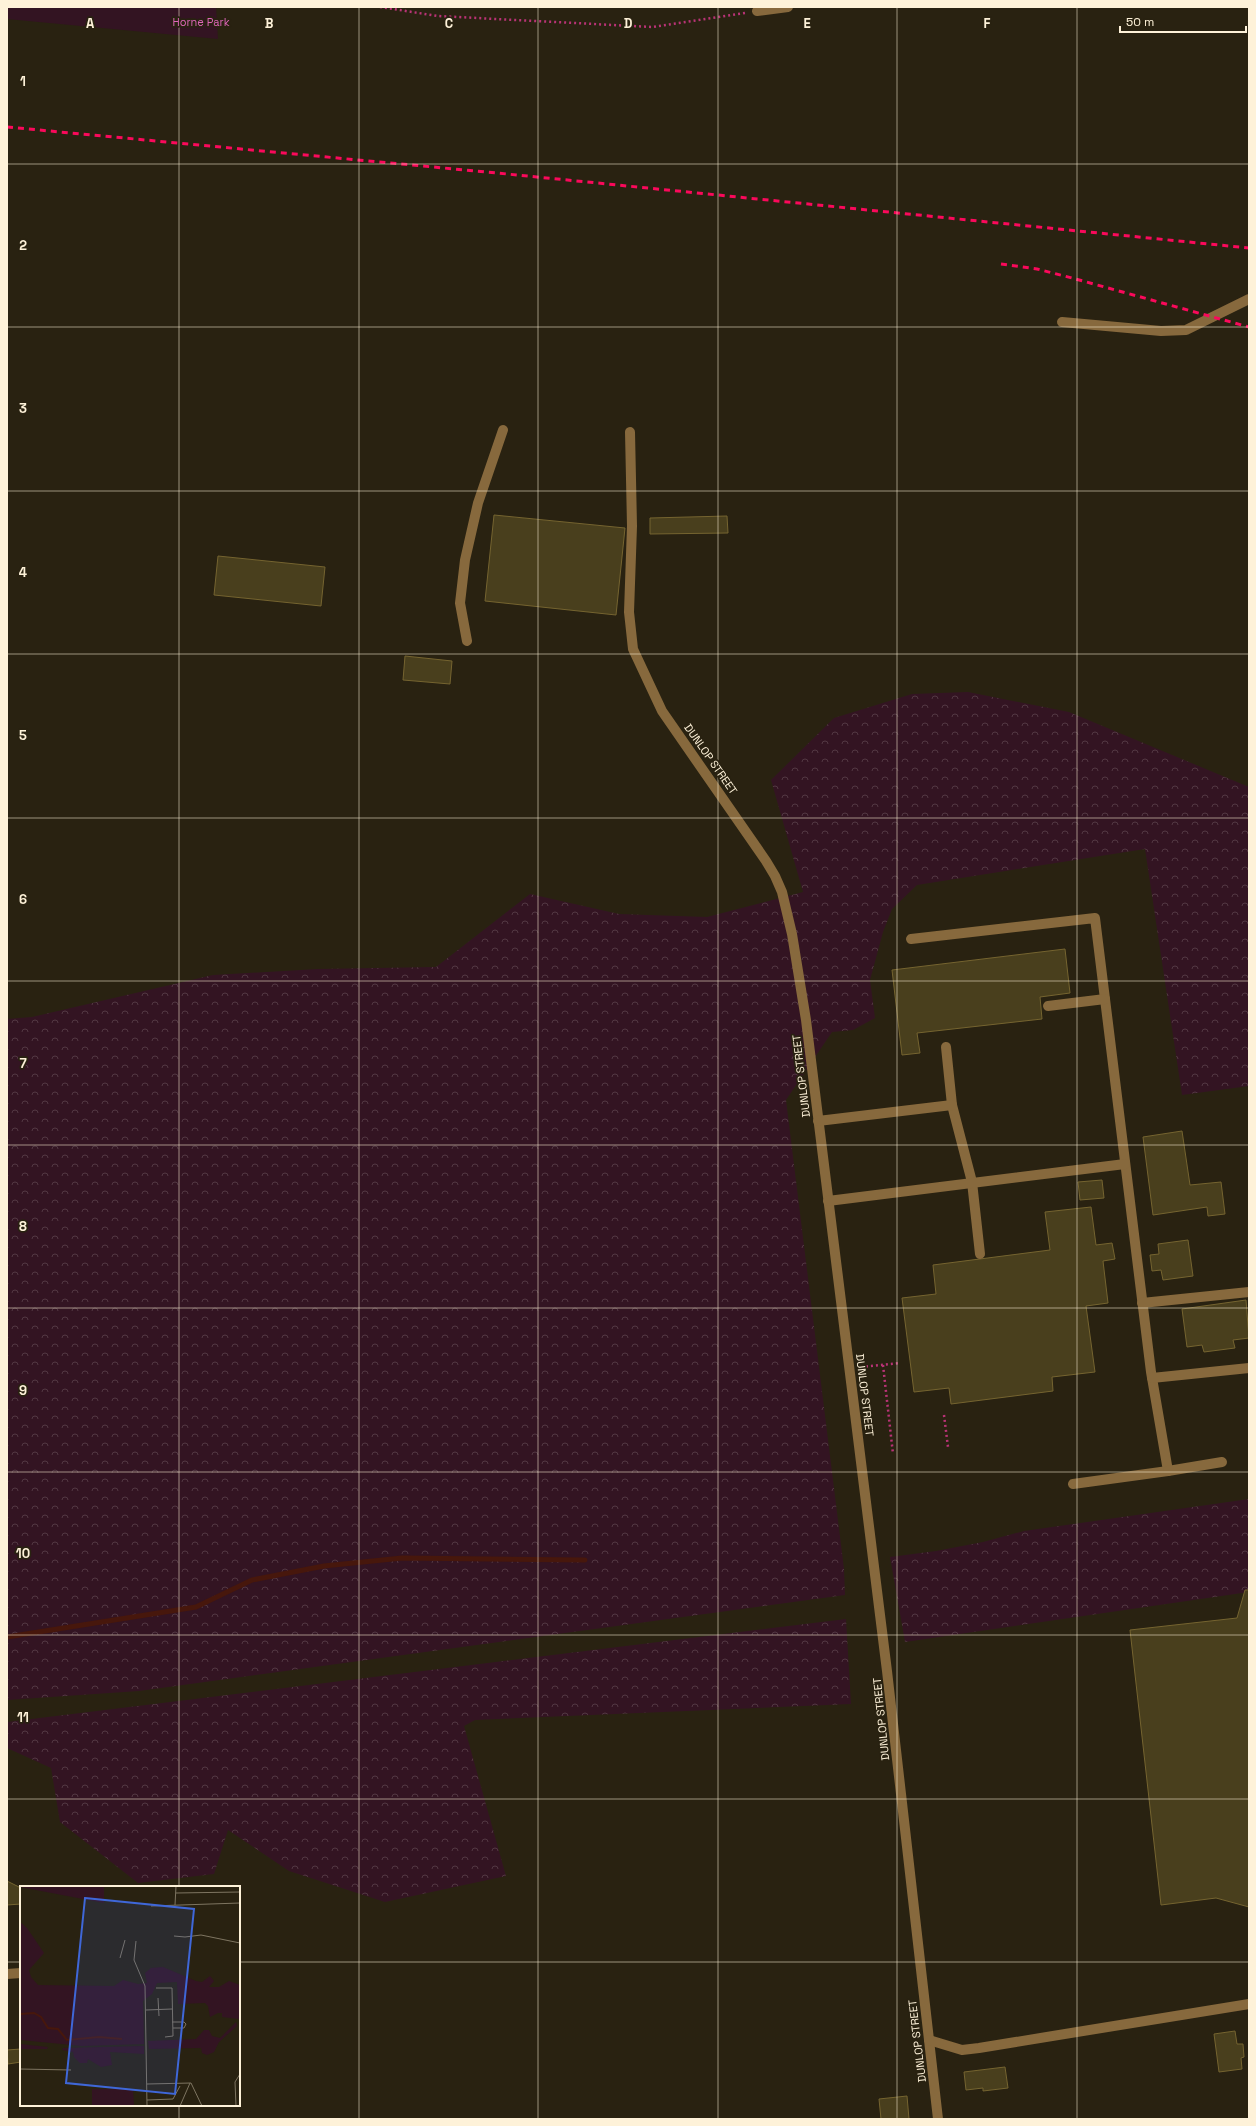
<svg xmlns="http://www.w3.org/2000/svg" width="1256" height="2126" font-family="'Space Grotesk',sans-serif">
<defs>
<pattern id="forest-crowns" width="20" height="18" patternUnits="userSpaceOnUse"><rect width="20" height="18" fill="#331422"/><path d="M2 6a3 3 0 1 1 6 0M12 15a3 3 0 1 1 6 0" fill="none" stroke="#523742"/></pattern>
</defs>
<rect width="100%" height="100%" fill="#292211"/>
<g fill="url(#forest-crowns)">
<path d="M968 692 1069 712 1249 787V1086L1182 1095 1145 849 917 885 892 909 883 932 870 980 875 1018 853 1030 832 1032 786 1100 844 1569 845 1595 139 1691 7 1700V1019L32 1017 213 975 318 969 436 967 530 894 619 914 707 917 803 892 771 780 834 718 912 694Z"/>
<path d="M1249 1499V1592L905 1642 890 1557 936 1551 983 1542 1024 1531Z"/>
<path d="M846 1619 851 1704 475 1720 464 1726 506 1876 385 1902 289 1871 228 1830 214 1874 138 1883 60 1822 51 1768 7 1748V1722Z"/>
</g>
<path fill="#331422" d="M7 7H216L218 39 7 19Z"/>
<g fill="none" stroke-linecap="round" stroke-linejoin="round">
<path stroke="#47170c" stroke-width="5" d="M7 1637 196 1607 252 1580 324 1566 402 1558 585 1560"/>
</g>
<g fill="#493f1d" stroke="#756430">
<path d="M494 515 625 528 616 615 485 601Z"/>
<path d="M727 516 728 533 650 534V518Z"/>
<path d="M218 556 325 567 321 606 214 595Z"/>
<path d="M405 656 452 661 450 684 403 680Z"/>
<path d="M1065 949 1070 993 1040 997 1042 1019 917 1033 920 1053 902 1055 892 970Z"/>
<path d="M1182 1131 1190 1185 1221 1182 1225 1214 1208 1216 1207 1207 1153 1215 1143 1137Z"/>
<path d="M1102 1180 1104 1198 1080 1200 1078 1182Z"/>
<path d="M1091 1207 1096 1245 1112 1243 1115 1259 1103 1261 1108 1303 1086 1306 1095 1372 1052 1377 1053 1391 951 1404 949 1388 914 1392 902 1298 936 1294 933 1265 1050 1250 1045 1212Z"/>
<path d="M1188 1240 1193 1276 1163 1280 1161 1270 1152 1271 1150 1255 1159 1254 1158 1244Z"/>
<path d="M1246 1300 1249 1338 1233 1340 1235 1348 1204 1352 1202 1345 1187 1347 1182 1309Z"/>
<path d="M1245 1590H1249V1907L1216 1898 1161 1905 1130 1630 1237 1618Z"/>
<path d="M7 1881 21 1888V1904L7 1905Z"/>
<path d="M1235 2031 1237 2044H1243L1244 2057 1241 2058 1242 2069 1219 2072 1214 2034Z"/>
<path d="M21 2049V2062L8 2064 7 2050Z"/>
<path d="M1005 2067 1008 2088 983 2091V2088L966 2090 964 2072Z"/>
<path d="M907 2096 909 2119H881L879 2099Z"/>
</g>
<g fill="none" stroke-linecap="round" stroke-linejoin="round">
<g stroke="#b93376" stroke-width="2.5" stroke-dasharray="2 3" stroke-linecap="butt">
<path d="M380 7 438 16 652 27 745 13"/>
<path d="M883 1365 893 1454"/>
<path d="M861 1367 900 1363"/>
<path d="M944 1415 948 1447"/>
</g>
<g stroke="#87693d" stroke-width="10">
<path d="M757 11 788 7"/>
<path d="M1062 322 1161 331 1186 330 1249 299"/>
<path d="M630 432 632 526 629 612 633 649 662 711 766 861 775 876 782 892 792 934 806 1020 887 1671 938 2119"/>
<path d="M467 641 460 603 465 560 478 503 503 430"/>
<path d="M911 939 1095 918 1151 1372 1168 1471 1073 1484"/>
<path d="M1048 1006 1105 999"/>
<path d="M946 1047 952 1105 972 1182 980 1254"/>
<path d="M818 1121 952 1105"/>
<path d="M828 1201 1125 1164"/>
<path d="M1142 1303 1249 1292"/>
<path d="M1152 1378 1249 1368"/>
<path d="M1168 1471 1222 1462"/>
<path d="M7 1974 21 1973"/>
<path d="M929 2040 962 2050 979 2048 1249 2004"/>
</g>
<g stroke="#fa095b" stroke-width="3" stroke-dasharray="6 5" stroke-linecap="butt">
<path d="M7 127 497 173 1249 248"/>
<path d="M1001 264 1037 269 1072 278 1249 327"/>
</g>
</g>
<path fill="none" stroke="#fef2d9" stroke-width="1" stroke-opacity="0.55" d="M179 7V1887M359 7V2119M538 7V2119M718 7V2119M897 7V2119M1077 7V2119M7 164H1249M7 327H1249M7 491H1249M7 654H1249M7 818H1249M7 981H1249M7 1145H1249M7 1308H1249M7 1472H1249M7 1635H1249M7 1799H1249M7 1962H21M239 1962H1249M179 2105V2119"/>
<g text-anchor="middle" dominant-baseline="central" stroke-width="3.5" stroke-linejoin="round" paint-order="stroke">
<g font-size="11" fill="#de65b9" stroke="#292211">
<text x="201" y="22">Horne Park</text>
</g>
<g font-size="11" fill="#fef2d9" stroke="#292211">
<text transform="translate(711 759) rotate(55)">DUNLOP STREET</text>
<text transform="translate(801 1076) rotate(-97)">DUNLOP STREET</text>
<text transform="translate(865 1395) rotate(83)">DUNLOP STREET</text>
<text transform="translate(881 1719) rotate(-96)">DUNLOP STREET</text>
<text transform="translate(917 2041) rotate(-97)">DUNLOP STREET</text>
</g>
</g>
<g transform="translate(20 1886)">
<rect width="220" height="220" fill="#292211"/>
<path d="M0 36 7 42 24 67 9 84 11 91 18 99 94 100 103 94 118 98 127 97 125 87 131 82 143 81 176 95 182 96 190 90 194 95 189 101H199L209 95 220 99 219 133 202 131V127H198L190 131 188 120 185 117 158 118 157 96 137 97 132 108 123 115 124 158 62 160 0 154ZM216 136 217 140 199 156 194 166 187 169 182 167 181 162 129 163 128 155 176 153 184 144H189L192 150 200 152ZM0 157V158L28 161 27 163H0ZM124 160V168L90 166 92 179 81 181 68 173 67 177H60L54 171 53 166 42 164 43 162ZM72 203H113L114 220 72 219Z" fill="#331422"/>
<path d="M0 0H84V17L0 1Z" fill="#331422"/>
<path fill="none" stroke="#47170c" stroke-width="2" d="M0 128 14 127 21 131 28 142 38 143 47 154 79 151 102 153"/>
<path fill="none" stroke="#7e7561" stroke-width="1" d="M156 7 220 6M155 19 156 0M131 20 220 17M154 50 165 51 181 49 220 57M116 55 114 74 125 100 127 220M100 72 105 54M136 102H152L153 150 145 151M138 112 139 130M126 124 152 123M152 136H164L166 138 164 142H153M0 183 51 184M127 198 171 197 182 220M127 214 153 213 160 200M160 220 170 197M216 220 215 196 220 188"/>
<path fill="#3f67d8" fill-opacity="0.15" stroke="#3f67d8" stroke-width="2" d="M65 12 174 23 155 208 46 197Z"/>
<rect width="220" height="220" fill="none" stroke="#fef2d9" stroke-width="2"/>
</g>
<g font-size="13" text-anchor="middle" font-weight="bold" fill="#fef2d9" stroke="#292211" stroke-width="3.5" stroke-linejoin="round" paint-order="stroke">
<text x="90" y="28">A</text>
<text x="269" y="28">B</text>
<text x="449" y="28">C</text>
<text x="628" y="28">D</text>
<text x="807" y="28">E</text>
<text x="987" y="28">F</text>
<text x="23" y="86">1</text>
<text x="23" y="250">2</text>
<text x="23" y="413">3</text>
<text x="23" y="577">4</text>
<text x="23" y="740">5</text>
<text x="23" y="904">6</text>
<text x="23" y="1068">7</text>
<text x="23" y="1231">8</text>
<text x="23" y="1395">9</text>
<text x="23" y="1558">10</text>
<text x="23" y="1722">11</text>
</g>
<rect width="1256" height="2126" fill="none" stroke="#fef2d9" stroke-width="16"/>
<path d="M1120 26v6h126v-6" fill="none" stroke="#fef2d9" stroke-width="2"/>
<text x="1126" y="26" font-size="12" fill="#fef2d9" stroke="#292211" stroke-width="3" paint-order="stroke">50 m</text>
</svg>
